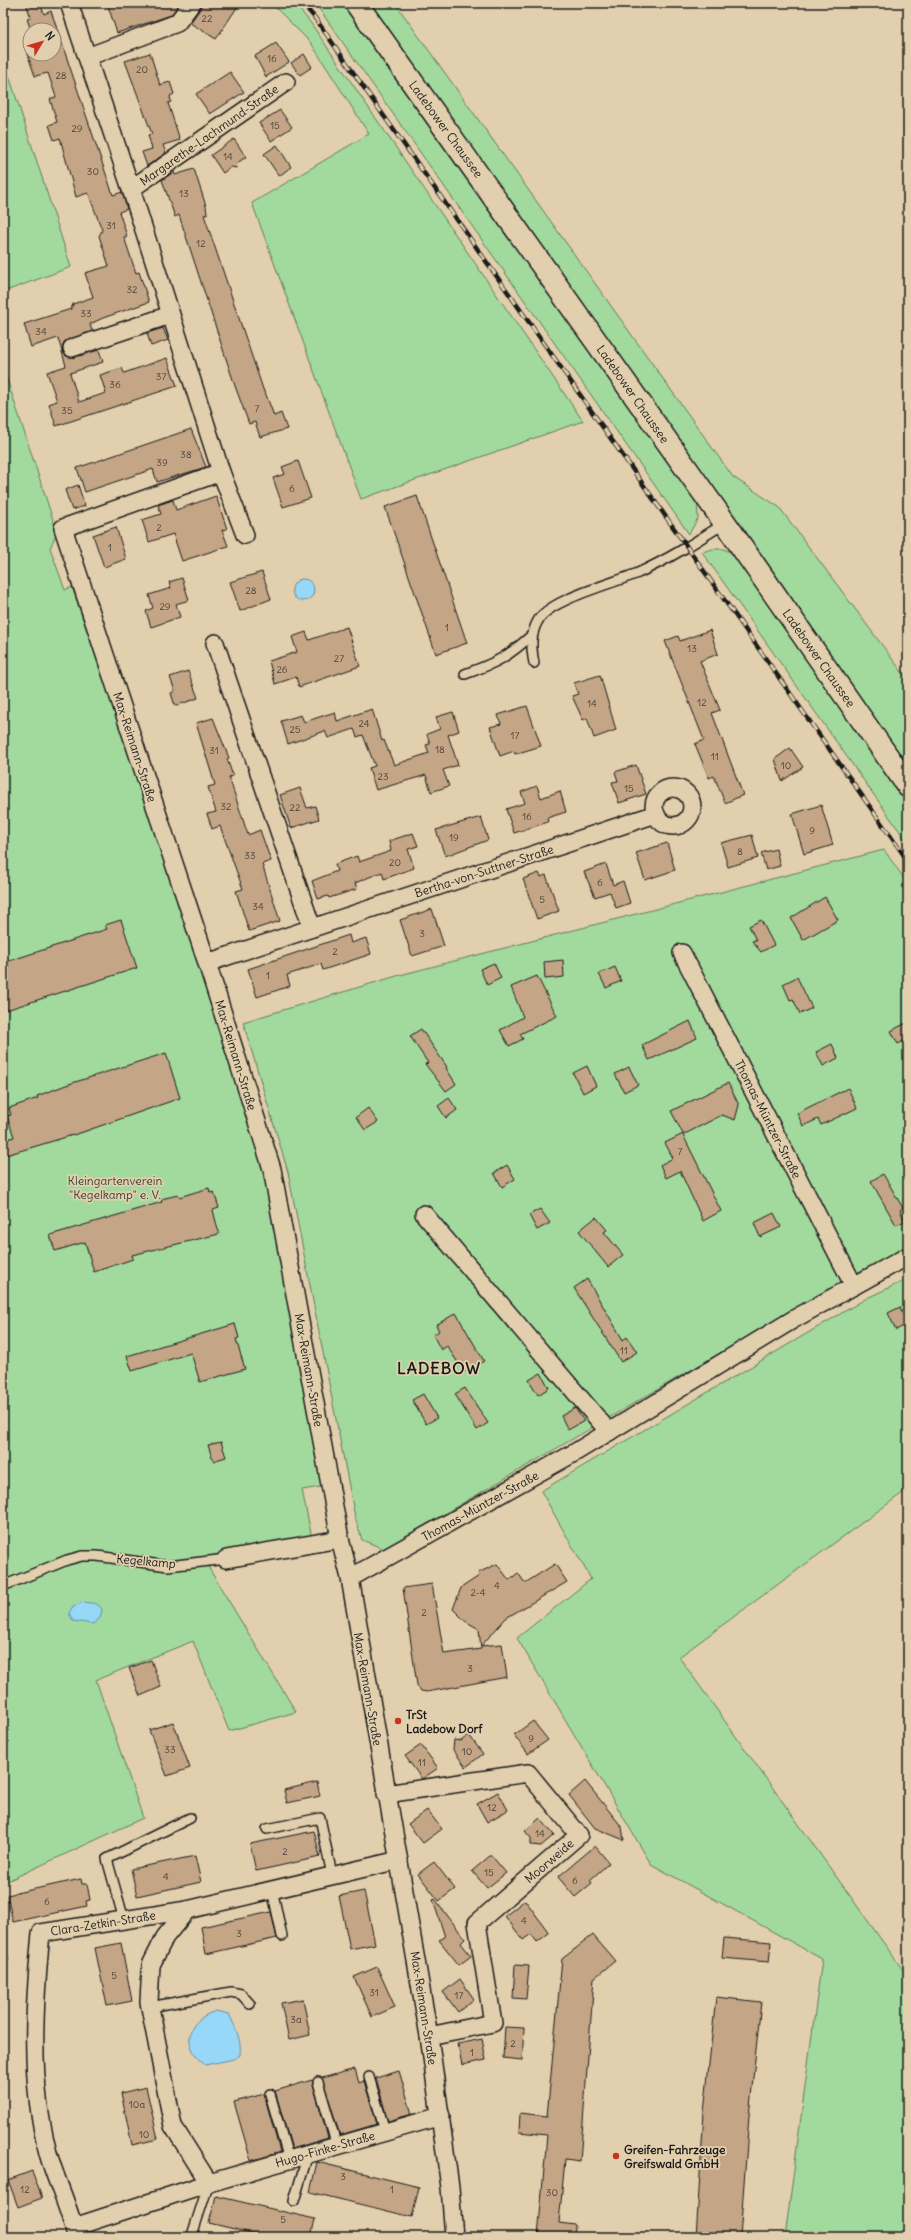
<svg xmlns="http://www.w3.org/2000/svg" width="911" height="2240" font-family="Delius,sans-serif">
<rect width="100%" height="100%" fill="#e2cfad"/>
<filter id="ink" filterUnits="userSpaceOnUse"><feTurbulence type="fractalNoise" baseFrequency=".025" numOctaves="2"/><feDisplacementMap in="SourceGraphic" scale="8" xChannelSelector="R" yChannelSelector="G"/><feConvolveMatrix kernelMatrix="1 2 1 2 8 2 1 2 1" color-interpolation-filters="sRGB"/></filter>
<g filter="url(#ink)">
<g fill="#a2da9e" stroke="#5f7b5d">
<path d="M271 3H294L310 22 583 421 361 499 252 203 369 134 311 43Z"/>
<path d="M315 3H344L697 499 698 518 689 534Z"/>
<path d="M368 3H395L733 477 779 507 908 680V768L489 171Z"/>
<path d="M3 57 71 267 3 292Z"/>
<path d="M3 367 57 532 50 548 65 590 72 587 201 965 272 1194 326 1486 302 1490 312 1538 205 1558 210 1570 296 1712 229 1731 193 1641 96 1680 143 1818 3 1883Z"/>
<path d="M713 549H724L736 555 908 802V843L702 552Z"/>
<path d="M884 850 908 884V1249L873 1269H864L384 1549 362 1540 355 1517 288 1172 243 1022 400 975Z"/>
<path d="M908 1279V1489L679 1657 908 1977V2237H785L822 1959 651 1864 517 1638 591 1579 541 1491 867 1298Z"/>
<path d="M3 1927 9 1961 3 1962Z"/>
</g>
<g fill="#97d8f9" stroke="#668da1">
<circle cx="303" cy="590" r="11"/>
<path d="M84 1602 97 1604 102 1609 100 1618 93 1624 73 1621 69 1613 73 1606Z"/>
<path d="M216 2011 229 2014C235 2027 242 2040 240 2055L234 2059 205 2065C181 2045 186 2020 216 2011Z"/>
</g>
<g fill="#c4a586" stroke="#1c1c1c">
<path d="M26 3H40L44 14 51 11 113 195 122 192 127 209 119 212 127 236 124 237 136 273 139 272 149 302 103 318 90 324 92 331 64 342 62 351 66 356 75 357 99 350 103 362 70 373 79 402 106 393 100 375 122 368 124 373 167 358 177 386 56 426 49 404 57 401 47 372 66 366 58 338 31 347 24 324 71 309 73 304 93 297 85 273 109 266 99 236 102 230 89 195 88 193 76 197 60 138 54 140 49 125 57 122 50 99 56 97 48 73 35 76 27 53 54 54V30H31L27 19 31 18Z"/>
<path d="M107 3H180L171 15 117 33Z"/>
<path d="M202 3H240L216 39 190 23 200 9Z"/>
<path d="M276 43 289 62 266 77 255 56Z"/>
<path d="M150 53 160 85 170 82 174 94 170 96 171 102 168 103 180 140 163 145 166 153 147 166 142 152 152 149 148 135 152 134 125 61Z"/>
<path d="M304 54 312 67 300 75 291 63Z"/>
<path d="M230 72 244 92 210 114 196 94Z"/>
<path d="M280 110 292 127 271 141 259 123Z"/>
<path d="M234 139 246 157 237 163 236 168 231 167 223 173 211 155Z"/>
<path d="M277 145 291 167 279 176 264 154Z"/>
<path d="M194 169 206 206 207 214 204 215 264 392H265L274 416 281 413 287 429 260 437 255 422 249 424 235 386 179 215 175 217 162 180 174 172 175 175Z"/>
<path d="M163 328 168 340 151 346 147 333Z"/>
<path d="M191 429 206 467 157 482 153 469 85 492 77 468Z"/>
<path d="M298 461 311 498 283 507 273 478 285 474 282 467Z"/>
<path d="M78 485 85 506 72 510 65 490Z"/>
<path d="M216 496 227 529 222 530 228 546 182 561 173 534 149 542 142 520 161 514 158 505 173 500 176 510Z"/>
<path d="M417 496 467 643 436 654 385 507Z"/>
<path d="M116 527 126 559 104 567 93 535Z"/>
<path d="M262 572 271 599 240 611 230 582Z"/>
<path d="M182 578 189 600 176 604 180 617 151 627 146 611 153 608 149 595 171 588 169 582Z"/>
<path d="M347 627 360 666 299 687 296 677 275 684 269 661 297 652 292 637 306 632 309 640Z"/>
<path d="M710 630 718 654 700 661 720 710 712 713 743 795 725 803 714 776 709 778 695 744 704 740 665 641 678 636 680 641Z"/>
<path d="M188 671 198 698 175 706 171 693 175 691 170 677Z"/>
<path d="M600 675 616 730 594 738 587 718 583 720 572 696 578 694 574 683Z"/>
<path d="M527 706 541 746 515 754 514 751 500 756 490 727 501 724 498 715Z"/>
<path d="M372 709 382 741 384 740 394 765 429 753 426 745 430 744 427 734 440 729 436 717 453 712 459 731 448 735 458 765 443 770 449 786 431 792 426 775 376 790 369 768 375 766 363 735 357 737 354 729 328 738 325 731 288 744 281 721 301 715 304 722 335 712 337 721Z"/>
<path d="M213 718 229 758 227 759 233 776 229 777 248 835 260 830 271 861 262 864 280 921 249 931 236 891 243 889 220 826 212 829 207 814 216 812 208 787 215 785 196 723Z"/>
<path d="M790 748 803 767 782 781 775 759Z"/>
<path d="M636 765 646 794 619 803 612 782 618 781 615 772Z"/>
<path d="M537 786 541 798 560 791 566 812 547 818 548 822 514 833 506 809 525 803 521 792Z"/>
<path d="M300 788 307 808 315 806 319 819 291 828 280 795Z"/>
<path d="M821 805 833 845 804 854 792 814Z"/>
<path d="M481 817 488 840 445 856 436 830Z"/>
<path d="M413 833 418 846 408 849 414 868 384 879 382 872 355 883 357 889 329 898 328 896 318 899 312 881 337 871 335 864 357 856 359 862 391 851 389 841Z"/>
<path d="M752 835 758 858 728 867 721 843Z"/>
<path d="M667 843 675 870 645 880 636 853Z"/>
<path d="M776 849 780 866 766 870 761 853Z"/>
<path d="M606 864 613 885 623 881 630 903 616 908 610 892 595 897 584 872Z"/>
<path d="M539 873 541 877 546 875 559 911 537 919 523 879Z"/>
<path d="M825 897 838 920 803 940 791 918Z"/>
<path d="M432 909 444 946 412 956 400 920Z"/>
<path d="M121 920 137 968 3 1011V963L107 929 105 925Z"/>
<path d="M761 920 774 945 761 952 752 941 756 940 749 926Z"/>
<path d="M349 935 351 943 366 938 371 954 323 970 321 964 287 975 290 986 257 997 248 969Z"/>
<path d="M563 960 564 977 545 979 544 962Z"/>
<path d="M494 963 501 978 487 985 480 969Z"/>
<path d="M615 967 621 981 606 988 599 974Z"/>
<path d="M537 976 557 1016 520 1034 523 1039 509 1046 500 1030 523 1017 511 987Z"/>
<path d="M797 977 812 1008 800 1014 793 999 790 1000 783 984Z"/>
<path d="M690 1021 697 1038 649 1060 642 1045Z"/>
<path d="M908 1022V1039L898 1044 891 1031Z"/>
<path d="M421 1029 447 1067 446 1068 456 1084 446 1091 425 1064 428 1063 410 1036Z"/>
<path d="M832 1044 838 1058 823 1066 816 1052Z"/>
<path d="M166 1053 180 1098 83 1132 3 1156V1140L14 1137 7 1116 11 1115 9 1108 38 1098 37 1096 66 1085Z"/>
<path d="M587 1066 596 1086 583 1093 573 1073Z"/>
<path d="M629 1067 638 1085 624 1092 615 1074Z"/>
<path d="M728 1083 739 1105 735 1120 722 1115 683 1135 721 1211 703 1221 680 1171 666 1178 660 1165 673 1158 665 1143 683 1134 671 1111Z"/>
<path d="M848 1088 857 1108 821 1125 818 1119 803 1126 797 1113Z"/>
<path d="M449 1098 457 1110 446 1118 438 1106Z"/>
<path d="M368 1108 378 1122 365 1130 356 1117Z"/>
<path d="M507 1165 515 1179 502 1187 494 1173Z"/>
<path d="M883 1174 903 1208 900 1210 905 1221 896 1225 871 1181Z"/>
<path d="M209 1188 210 1193 214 1192 219 1208 213 1210 219 1234 132 1255 133 1259 94 1272 85 1242 55 1251 50 1235 162 1202 161 1199 178 1195 179 1197Z"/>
<path d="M540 1209 550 1223 537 1230 529 1215Z"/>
<path d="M774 1213 781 1227 760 1237 754 1223Z"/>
<path d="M596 1217 607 1230 604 1232 623 1255 608 1267 579 1231Z"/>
<path d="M587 1279 623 1340 627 1337 637 1352 621 1362 574 1288Z"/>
<path d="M900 1307 907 1324 896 1330 888 1313Z"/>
<path d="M456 1313 484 1361 464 1372 447 1346 441 1350 433 1335 439 1331 436 1325Z"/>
<path d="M235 1324 239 1338 236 1339 245 1369 200 1382 191 1353 132 1371 127 1356Z"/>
<path d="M541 1373 549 1388 538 1395 529 1380Z"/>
<path d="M465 1388 488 1423 477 1430 455 1394Z"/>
<path d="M423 1394 437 1418 426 1424 412 1400Z"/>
<path d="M575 1408 584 1421 568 1430 561 1416Z"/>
<path d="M221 1442 226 1457 213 1461 208 1445Z"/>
<path d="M497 1564 509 1580 518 1573 525 1583 555 1564 567 1582 506 1618 481 1646 502 1644 507 1677 427 1692 421 1691 417 1685 403 1588 432 1584 444 1654 481 1649 479 1629 465 1621 453 1609 461 1588 479 1576 478 1573Z"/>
<path d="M151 1660 161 1687 140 1696 129 1668Z"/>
<path d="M533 1721 548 1740 528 1754 514 1735Z"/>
<path d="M173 1722 190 1768 167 1776 149 1730Z"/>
<path d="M469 1735 483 1754 466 1767 453 1750 454 1740 461 1741Z"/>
<path d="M421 1745 438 1768 422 1779 405 1756Z"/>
<path d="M585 1781 622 1827 624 1840 595 1828 569 1795Z"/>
<path d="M317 1782 320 1796 287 1803 284 1790Z"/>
<path d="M498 1792 508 1810 487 1822 477 1804Z"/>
<path d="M427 1810 442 1829 423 1843 408 1824Z"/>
<path d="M540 1818 554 1835 541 1846 531 1845V1838L525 1831Z"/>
<path d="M314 1831 320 1857 256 1871 250 1844Z"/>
<path d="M595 1846 609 1863 590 1880 592 1883 575 1897 558 1877Z"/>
<path d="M491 1855 506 1873 487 1888 472 1871Z"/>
<path d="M195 1856 201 1882 137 1896 131 1869Z"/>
<path d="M434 1862 455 1889 439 1901 418 1874Z"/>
<path d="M81 1879 82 1884H87L90 1900 86 1901 87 1906 13 1922 7 1895Z"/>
<path d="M364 1891 375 1944 350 1949 339 1896Z"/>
<path d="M435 1899 465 1939 461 1943 471 1956 459 1965 439 1940 445 1937 433 1900Z"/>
<path d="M525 1900 549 1933 537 1942 531 1934 523 1940 505 1916Z"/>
<path d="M271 1912 277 1938 206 1954 201 1927Z"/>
<path d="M593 1935 615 1961 594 1978 580 2161 565 2159 559 2223 575 2225 574 2237H538L547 2135 519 2132 520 2113 547 2116 562 1959Z"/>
<path d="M724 1938 771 1942 769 1962 722 1958Z"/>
<path d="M121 1943 132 2001 107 2006 95 1948Z"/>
<path d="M515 1965 529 1966 526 1999 513 1998Z"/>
<path d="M377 1967 395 2007 372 2017 354 1977Z"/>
<path d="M460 1979 474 1999 458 2012 443 1992Z"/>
<path d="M716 1997 761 2002 749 2116 740 2237H696L704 2112Z"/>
<path d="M303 1999 310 2035 289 2040 281 2003Z"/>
<path d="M505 2027 524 2028 522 2060 503 2058Z"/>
<path d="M482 2039 486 2060 462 2065 458 2044Z"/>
<path d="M355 2069 359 2083 364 2081 377 2124 340 2135 322 2078Z"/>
<path d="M399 2071 412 2114 388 2121 376 2078Z"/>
<path d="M312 2080 328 2138 292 2149 275 2091Z"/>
<path d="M146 2087 158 2139 132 2145 121 2093Z"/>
<path d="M264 2094 280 2152 251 2161 234 2102Z"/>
<path d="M317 2162 419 2187 412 2217 310 2192Z"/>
<path d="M32 2171 42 2198 18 2207 8 2180Z"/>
<path d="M216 2196 315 2219 311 2237H268L209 2223Z"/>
</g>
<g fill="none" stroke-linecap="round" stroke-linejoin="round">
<g stroke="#1c1c1c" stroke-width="12">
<g id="lane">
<path d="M534 663C531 648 530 633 539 619 552 599 614 583 638 573 669 559 697 541 725 523"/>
<path d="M465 674C496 663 508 657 533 634"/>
<path d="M3 1586 67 1560 82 1556H97L168 1566 226 1559"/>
<path d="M267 1829 320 1818 332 1875"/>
<path d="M272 1889 282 1936"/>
<path d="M124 1920 107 1859 190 1818"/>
<path d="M150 2007 231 1992 241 1994 250 2004"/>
<path d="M369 2077 385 2131"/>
<path d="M318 2082 337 2146"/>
<path d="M270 2094 289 2160"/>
<path d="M294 2201 308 2154"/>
<path d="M193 2232 209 2183"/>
</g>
</g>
<g stroke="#1c1c1c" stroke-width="20">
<g id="street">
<path d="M69 3 131 189 221 472 245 535"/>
<path d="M87 57 177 23 192 3"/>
<path d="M131 189 286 82"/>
<path d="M72 348 170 315"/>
<path d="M221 472 63 528 207 963 272 1169 340 1539 350 1578 429 2036 450 2187 454 2237"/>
<path d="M215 643 312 928"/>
<circle cx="673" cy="807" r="19"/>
<path d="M682 953 854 1286"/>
<path d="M207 963 656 814"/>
<path d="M424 1214 609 1432"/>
<path d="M226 1559 340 1539"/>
<path d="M350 1578 574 1453 794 1319 908 1256"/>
<path d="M386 1794 528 1773 579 1835 477 1923 493 2023 429 2036"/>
<path d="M187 1910 165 1937 151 1965 149 2002 173 2126 209 2183"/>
<path d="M74 2227 209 2183 441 2116"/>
<path d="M76 2237C70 2208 56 2182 48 2153 29 2081 34 2006 41 1933L187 1910 399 1860"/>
</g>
</g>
<g stroke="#1c1c1c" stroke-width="25">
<path id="secondary" d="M356 3 725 523 908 786"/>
</g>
<use href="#lane" stroke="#e2cfad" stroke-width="9"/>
<use href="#street" stroke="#e2cfad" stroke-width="17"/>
<use href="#secondary" stroke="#e2cfad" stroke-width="22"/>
<g stroke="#1c1c1c" stroke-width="4.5">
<path id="rail" d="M302 3 315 18 908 861"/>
</g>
<use href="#rail" stroke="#e2cfad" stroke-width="3" stroke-dasharray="9" stroke-linecap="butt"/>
</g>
</g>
<g fill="#c8321e" stroke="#e2cfad" stroke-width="1.5">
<circle cx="398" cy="1721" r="4"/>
<circle cx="616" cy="2156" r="4"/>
</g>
<g text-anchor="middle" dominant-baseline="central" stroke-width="3.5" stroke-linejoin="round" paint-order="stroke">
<g font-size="10" fill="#463e36">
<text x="207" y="18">22</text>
<text x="272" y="58">16</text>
<text x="142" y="69">20</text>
<text x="61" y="75">28</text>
<text x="275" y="125">15</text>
<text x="77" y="128">29</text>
<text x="228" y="156">14</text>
<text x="93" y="171">30</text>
<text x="184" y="193">13</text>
<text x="111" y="225">31</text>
<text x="201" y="243">12</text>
<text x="132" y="289">32</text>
<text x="86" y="313">33</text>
<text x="41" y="331">34</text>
<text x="161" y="376">37</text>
<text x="115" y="384">36</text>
<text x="257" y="408">7</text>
<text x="67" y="410">35</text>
<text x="186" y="454">38</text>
<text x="162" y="462">39</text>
<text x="292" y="488">6</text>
<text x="159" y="527">2</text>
<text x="110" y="547">1</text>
<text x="251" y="590">28</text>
<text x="165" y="606">29</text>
<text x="447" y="627">1</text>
<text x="692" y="648">13</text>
<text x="339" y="658">27</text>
<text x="282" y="669">26</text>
<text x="702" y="702">12</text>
<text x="592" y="703">14</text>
<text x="364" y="723">24</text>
<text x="295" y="729">25</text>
<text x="515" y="735">17</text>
<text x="440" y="749">18</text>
<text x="214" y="750">31</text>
<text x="715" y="756">11</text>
<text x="786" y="765">10</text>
<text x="383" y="776">23</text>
<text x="629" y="788">15</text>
<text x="226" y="806">32</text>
<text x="295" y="807">22</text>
<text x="527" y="816">16</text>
<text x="812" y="830">9</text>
<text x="454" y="837">19</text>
<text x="740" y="851">8</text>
<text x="250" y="855">33</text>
<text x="395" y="862">20</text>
<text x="600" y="882">6</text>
<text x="542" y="899">5</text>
<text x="258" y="906">34</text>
<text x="422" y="933">3</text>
<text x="335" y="951">2</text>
<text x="268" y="975">1</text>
<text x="680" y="1151">7</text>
<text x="624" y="1350">11</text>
<text x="497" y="1585">4</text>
<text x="478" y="1592">2-4</text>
<text x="424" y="1612">2</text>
<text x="470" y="1668">3</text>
<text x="531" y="1738">9</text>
<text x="170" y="1749">33</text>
<text x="467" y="1751">10</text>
<text x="422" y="1762">11</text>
<text x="492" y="1807">12</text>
<text x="540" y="1833">14</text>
<text x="285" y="1851">2</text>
<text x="489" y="1872">15</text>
<text x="166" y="1876">4</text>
<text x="575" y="1880">6</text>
<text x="47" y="1901">6</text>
<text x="524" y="1920">4</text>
<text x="239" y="1933">3</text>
<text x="114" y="1975">5</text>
<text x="374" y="1992">31</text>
<text x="459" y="1995">17</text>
<text x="296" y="2019">3a</text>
<text x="513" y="2043">2</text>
<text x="472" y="2052">1</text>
<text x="137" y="2104">10a</text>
<text x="144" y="2134">10</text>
<text x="343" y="2176">3</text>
<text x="25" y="2189">12</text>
<text x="392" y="2189">1</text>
<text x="552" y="2192">30</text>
<text x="283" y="2219">5</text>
</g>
<g font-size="12" fill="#1c1c1c" stroke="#e2cfad">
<text transform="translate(446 129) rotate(54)">Ladebower Chaussee</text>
<text transform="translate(209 135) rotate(-35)">Margarethe-Lachmund-Straße</text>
<text transform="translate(633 394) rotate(55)">Ladebower Chaussee</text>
<text transform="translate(819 658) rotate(55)">Ladebower Chaussee</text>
<text transform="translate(135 747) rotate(72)">Max-Reimann-Straße</text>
<text transform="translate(484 871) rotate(-18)">Bertha-von-Suttner-Straße</text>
<text transform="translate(236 1055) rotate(73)">Max-Reimann-Straße</text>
<text transform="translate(768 1119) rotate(63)">Thomas-Müntzer-Straße</text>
<text transform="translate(309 1370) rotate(80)">Max-Reimann-Straße</text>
<text transform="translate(480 1506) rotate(-29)">Thomas-Müntzer-Straße</text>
<text transform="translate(146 1561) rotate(5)">Kegelkamp</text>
<text transform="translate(368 1689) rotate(80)">Max-Reimann-Straße</text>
<text transform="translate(549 1861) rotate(-41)">Moorweide</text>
<text transform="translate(103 1923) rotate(-9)">Clara-Zetkin-Straße</text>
<text transform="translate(424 2008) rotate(81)">Max-Reimann-Straße</text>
<text transform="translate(325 2149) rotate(-16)">Hugo-Finke-Straße</text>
</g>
<g font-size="12" fill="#374236" stroke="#e2cfad">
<text x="115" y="1180">Kleingartenverein<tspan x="115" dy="14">"Kegelkamp" e. V.</tspan></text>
</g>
<g font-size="12" font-weight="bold" fill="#1c1c1c" stroke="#e2cfad" text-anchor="start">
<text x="406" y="1714">TrSt<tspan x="406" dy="14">Ladebow Dorf</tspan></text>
<text x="624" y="2149">Greifen-Fahrzeuge<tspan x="624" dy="14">Greifswald GmbH</tspan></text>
</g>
<g font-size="16" font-weight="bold" letter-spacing="1" fill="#1c1c1c" stroke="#e2cfad">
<text x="439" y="1368">LADEBOW</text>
</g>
</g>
<rect width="911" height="2240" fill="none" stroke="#e2cfad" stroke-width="16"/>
<rect x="8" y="8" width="895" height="2224" fill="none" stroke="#1c1c1c" stroke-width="1.5" filter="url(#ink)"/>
<g transform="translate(42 42) rotate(52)"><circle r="19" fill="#e2cfad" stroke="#938773"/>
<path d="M0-3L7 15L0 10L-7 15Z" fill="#c8321e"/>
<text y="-6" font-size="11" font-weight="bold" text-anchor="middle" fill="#1c1c1c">N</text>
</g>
</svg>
